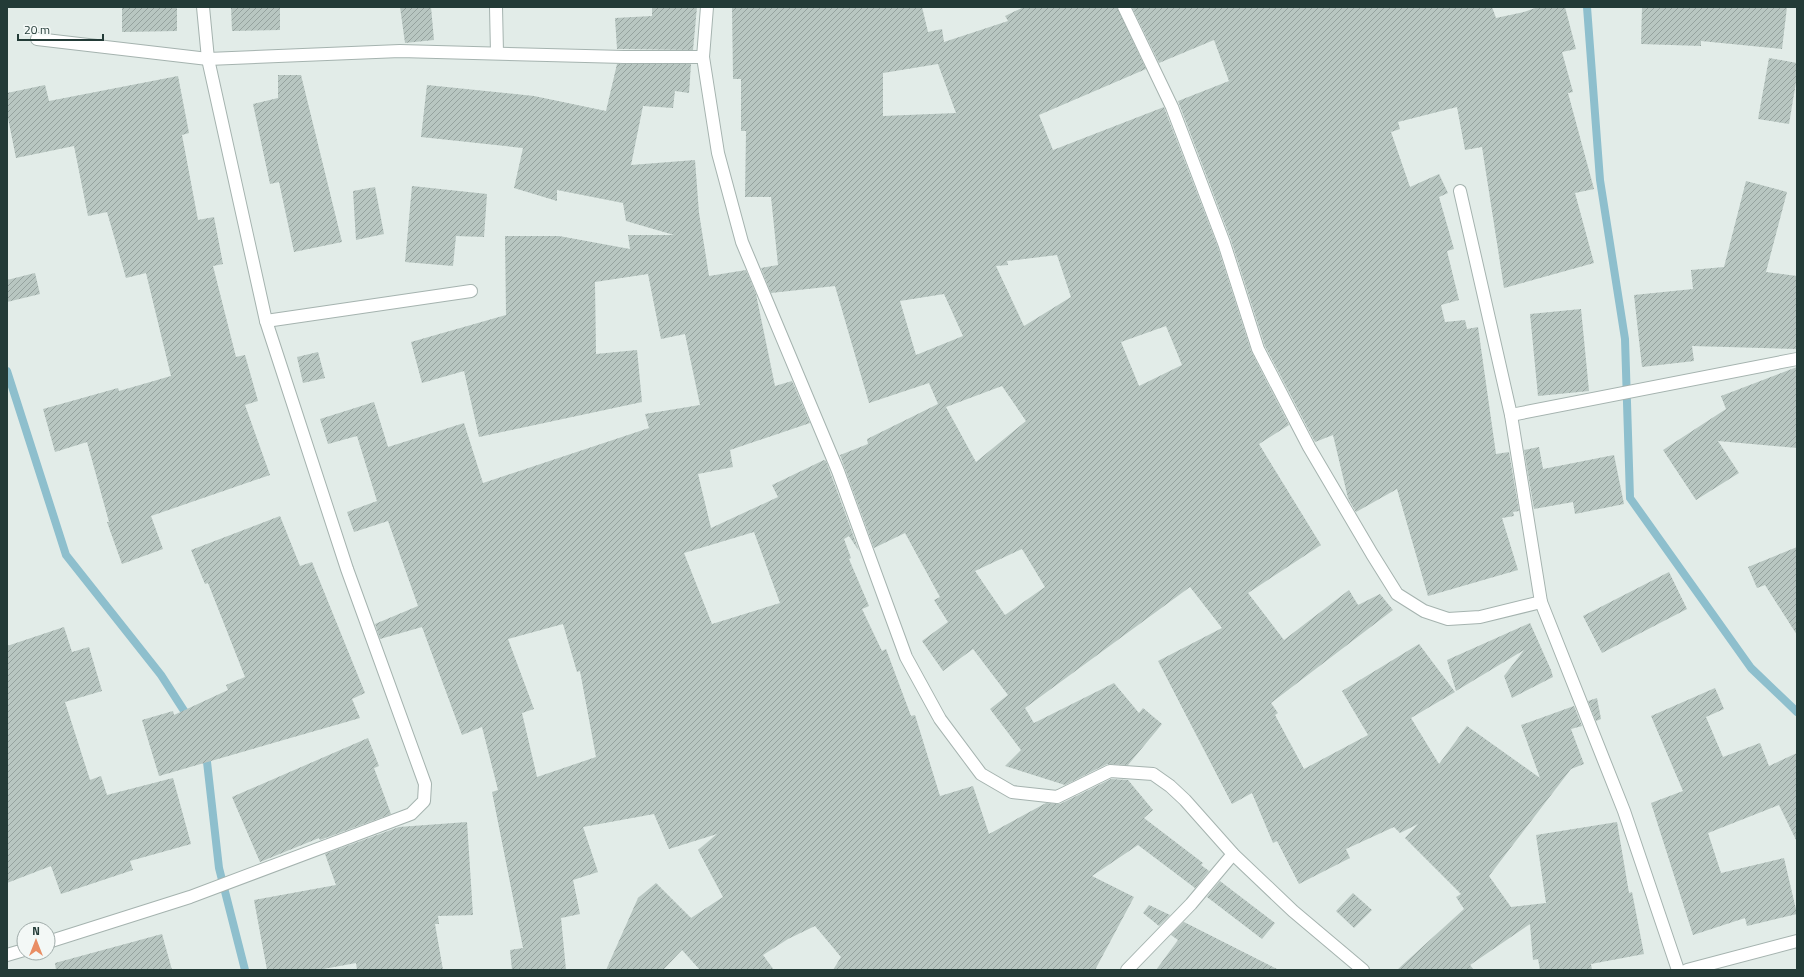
<svg xmlns="http://www.w3.org/2000/svg" width="1804" height="977" font-family="'Titillium Web',sans-serif">
<defs>
<pattern id="building-hatch" width="6" height="6" patternUnits="userSpaceOnUse"><rect width="6" height="6" fill="#b8c6c1"/><path d="M-1 1l2-2M0 6l6-6M5 7l2-2" fill="none" stroke="#95a29e"/></pattern>
</defs>
<rect width="100%" height="100%" fill="#e2ece8"/>
<g fill="none" stroke-linecap="round" stroke-linejoin="round">
<g stroke="#8ebfcd" stroke-width="8">
<path d="M1587 7 1600 180 1625 339 1630 498 1751 668 1797 712"/>
<path d="M7 371 66 555 161 675 190 720"/>
<path d="M206 753 219 868 245 970"/>
</g>
</g>
<g fill="url(#building-hatch)" fill-rule="evenodd">
<path d="M122 7H177V31L122 32Z"/>
<path d="M231 7H280V30L232 31Z"/>
<path d="M400 7H431L434 40 405 43Z"/>
<path d="M652 7H697L693 50 617 49 615 18 652 16Z"/>
<path d="M732 7H922L928 32 942 29 944 42 1008 21 1005 16 1024 7H1117L1146 69 1039 115 1053 150 1164 107 1165 110 1217 245 1251 351 1289 425 1259 444 1321 545 1248 593 1284 640 1349 590 1358 605 1380 594 1393 610 1271 703 1278 713 1275 715 1304 769 1368 735 1342 691 1419 644 1455 692 1411 718 1439 764 1467 726 1540 778 1521 725 1574 706 1582 726 1571 729 1584 764 1571 769 1489 876 1511 907 1546 903 1536 835 1617 822 1629 893 1632 892 1644 954 1591 964 1592 970H1540L1538 959 1533 960 1530 924 1470 965 1474 970H1397L1464 909 1456 897 1461 894 1405 838 1418 824 1400 833 1394 827 1346 849 1350 858 1299 884 1277 841 1273 843 1252 793 1232 804 1158 661 1222 628 1190 587 1025 708 1034 723 1114 683 1139 713 1143 708 1162 724 1128 765 1107 764 1065 785 1005 766 1021 750 990 709 1008 695 973 649 943 671 922 641 948 622 934 600 940 597 905 533 874 548 840 455 868 444 867 439 938 404 929 383 869 403 835 286 771 293 761 268 778 265 771 197H745L746 131H741V79H733ZM938 64 956 113 883 116V73ZM1057 255 1071 297 1024 326 996 266 1008 265 1007 261ZM944 294 963 336 916 355 900 301ZM1166 326 1182 365 1139 386 1121 342ZM1002 386 1026 421 976 462 946 407ZM1022 549 1045 587 1005 615 975 571Z"/>
<path d="M1132 7H1492L1496 18 1524 12 1538 7H1565L1576 49 1562 52 1573 92 1568 93 1594 189 1575 193 1594 263 1504 288 1482 147 1465 150 1457 107 1398 122 1400 129 1391 132 1410 187 1439 174 1448 193 1439 197 1454 249 1447 251 1459 300 1441 305 1445 322 1465 320 1467 329 1478 327 1496 454 1509 452 1519 511 1513 512 1514 516 1502 518 1518 570 1428 596 1397 489 1356 512 1348 498 1333 435 1315 442 1265 346 1231 240 1178 101 1229 81 1214 40 1159 63Z"/>
<path d="M1642 7H1787L1782 49 1701 41V46L1641 44Z"/>
<path d="M1769 58 1797 63V76L1789 124 1758 119Z"/>
<path d="M617 64H691L689 93 675 91 673 108 643 106 631 165 695 160 699 213 709 276 746 270 756 294 775 386 792 381 810 423 730 450 733 467 698 474 711 528 778 497 772 485 824 460 826 461 859 551 849 536 844 539 851 558 849 559 869 606 862 609 882 651 886 649 911 716 915 715 940 796 973 786 989 834 1046 803 1060 804 1111 779 1128 780 1153 810 1144 818 1203 863 1201 865 1209 871 1195 888 1138 845 1092 876 1134 897 1095 970H833L841 957 815 926 788 939 763 955 774 970H700L682 950 663 970H606L638 898 656 883 691 918 723 897 698 850 717 834 669 849 654 814 583 827 598 872 573 880 580 914 561 918 566 970H512L510 950 523 948 492 792 498 790 482 727 462 735 422 627 380 639 375 624 418 606 388 521 354 532 347 512 377 501 357 436 328 444 320 419 374 402 388 447 464 423 483 483 649 428 645 414 700 405 685 334 661 339 648 274 595 282 596 354 637 350 642 402 479 437 464 371 422 383 411 342 506 315 505 236H559L630 249 628 235H674L626 221 623 203 557 190V201L514 188 523 148 421 137 427 85 534 96 606 111ZM754 532 780 603 712 624 684 553ZM563 624 577 672 580 671 596 757 537 777 522 713 534 709 508 639Z"/>
<path d="M278 75H301L342 242 294 252 279 182 270 184 253 104 278 98Z"/>
<path d="M178 76 189 133 182 135 198 220 214 217 223 264 213 266 236 357 245 355 258 401 245 405 270 475 151 516 163 549 122 564 107 522H109L87 442 55 452 43 409 118 388 119 391 171 376 146 273 126 278 107 212 88 216 74 146 16 158 7 113V93L45 85 49 101Z"/>
<path d="M1746 181 1787 192 1766 272 1797 276V349L1692 346 1694 361 1642 367 1634 295 1693 289 1691 270 1724 267Z"/>
<path d="M412 186 487 194 484 237 456 236 453 266 405 262Z"/>
<path d="M375 187 384 234 356 240 353 191Z"/>
<path d="M35 273 40 294 7 302V280Z"/>
<path d="M1581 309 1589 391 1538 396 1530 314Z"/>
<path d="M318 352 325 378 303 383 297 357Z"/>
<path d="M1797 367V448L1718 441 1739 473 1696 500 1663 450 1726 409 1721 396Z"/>
<path d="M1539 447 1543 469 1614 455 1624 504 1575 514 1573 502 1534 509 1524 450Z"/>
<path d="M280 516 300 566 312 562 365 693 352 699 360 718 159 776 142 720 173 711 174 715 228 690 226 685 245 677 208 583 205 584 191 550Z"/>
<path d="M1797 547V635L1765 585 1757 588 1748 567Z"/>
<path d="M1669 572 1687 609 1602 653 1583 616Z"/>
<path d="M1530 623 1551 670 1553 677 1512 698 1504 676 1524 650 1456 691 1447 660Z"/>
<path d="M64 627 72 652 89 647 102 691 65 702 90 780 101 776 107 795 173 778 191 844 130 861 133 870 61 894 51 866 7 883V646Z"/>
<path d="M1715 688 1724 709 1706 717 1723 757 1760 743 1769 766 1797 753V842L1779 805 1708 833 1721 873 1784 858 1797 914 1747 926 1745 918 1693 935 1651 803 1683 791 1651 716Z"/>
<path d="M1597 698 1601 719 1596 721 1588 701Z"/>
<path d="M368 738 379 766 374 768 391 814 320 840 319 838 260 862 232 797Z"/>
<path d="M467 822 473 915 438 916 439 924H435L443 970H357L356 963 318 970H267L254 900 336 885 325 854 399 827Z"/>
<path d="M1220 881 1275 923 1262 939 1207 897Z"/>
<path d="M1353 893 1372 910 1354 928 1336 911Z"/>
<path d="M1149 905 1170 915 1159 926 1143 913Z"/>
<path d="M1184 922 1279 970H1156L1178 940 1171 935Z"/>
<path d="M162 934 172 970H56L55 963Z"/>
</g>
<g fill="none" stroke-linecap="round" stroke-linejoin="round">
<g stroke="#a5b3af" stroke-width="14">
<g id="street">
<path d="M496 7 497 53"/>
<path d="M707 7 703 57 718 153 742 242 838 471 906 657 940 719 981 774 1012 792 1057 797 1110 771 1153 774 1170 786 1185 800 1233 854 1293 911 1363 970"/>
<path d="M1124 7 1172 107 1224 243 1258 349 1309 447 1372 554 1397 594 1424 611 1448 619 1480 617 1541 602"/>
<path d="M37 39 208 59 400 51 624 57H703"/>
<path d="M1460 191 1511 415 1541 602 1624 811 1678 970"/>
<path d="M266 321 471 291"/>
<path d="M1511 415 1797 359"/>
<path d="M48 942 190 897 411 814 424 801 425 784 347 569 266 321 208 59 203 7"/>
<path d="M7 955 24 950"/>
<path d="M1127 970 1191 904 1233 854"/>
<path d="M1687 970 1797 941"/>
</g>
</g>
<use href="#street" stroke="#fff" stroke-width="12"/>
</g>
<rect width="1804" height="977" fill="none" stroke="#233b37" stroke-width="16"/>
<g transform="translate(36 941)"><circle r="19" fill="#f3f8f6" stroke="#a0acaa"/>
<path d="M0-3L7 15L0 10L-7 15Z" fill="#e98d63"/>
<text y="-6" font-size="11" font-weight="bold" text-anchor="middle" fill="#233b37">N</text>
</g>
<path d="M18 34v6h85v-6" fill="none" stroke="#233b37" stroke-width="2"/>
<text x="24" y="34" font-size="12" fill="#233b37" stroke="#f3f8f6" stroke-width="3" paint-order="stroke">20 m</text>
</svg>
